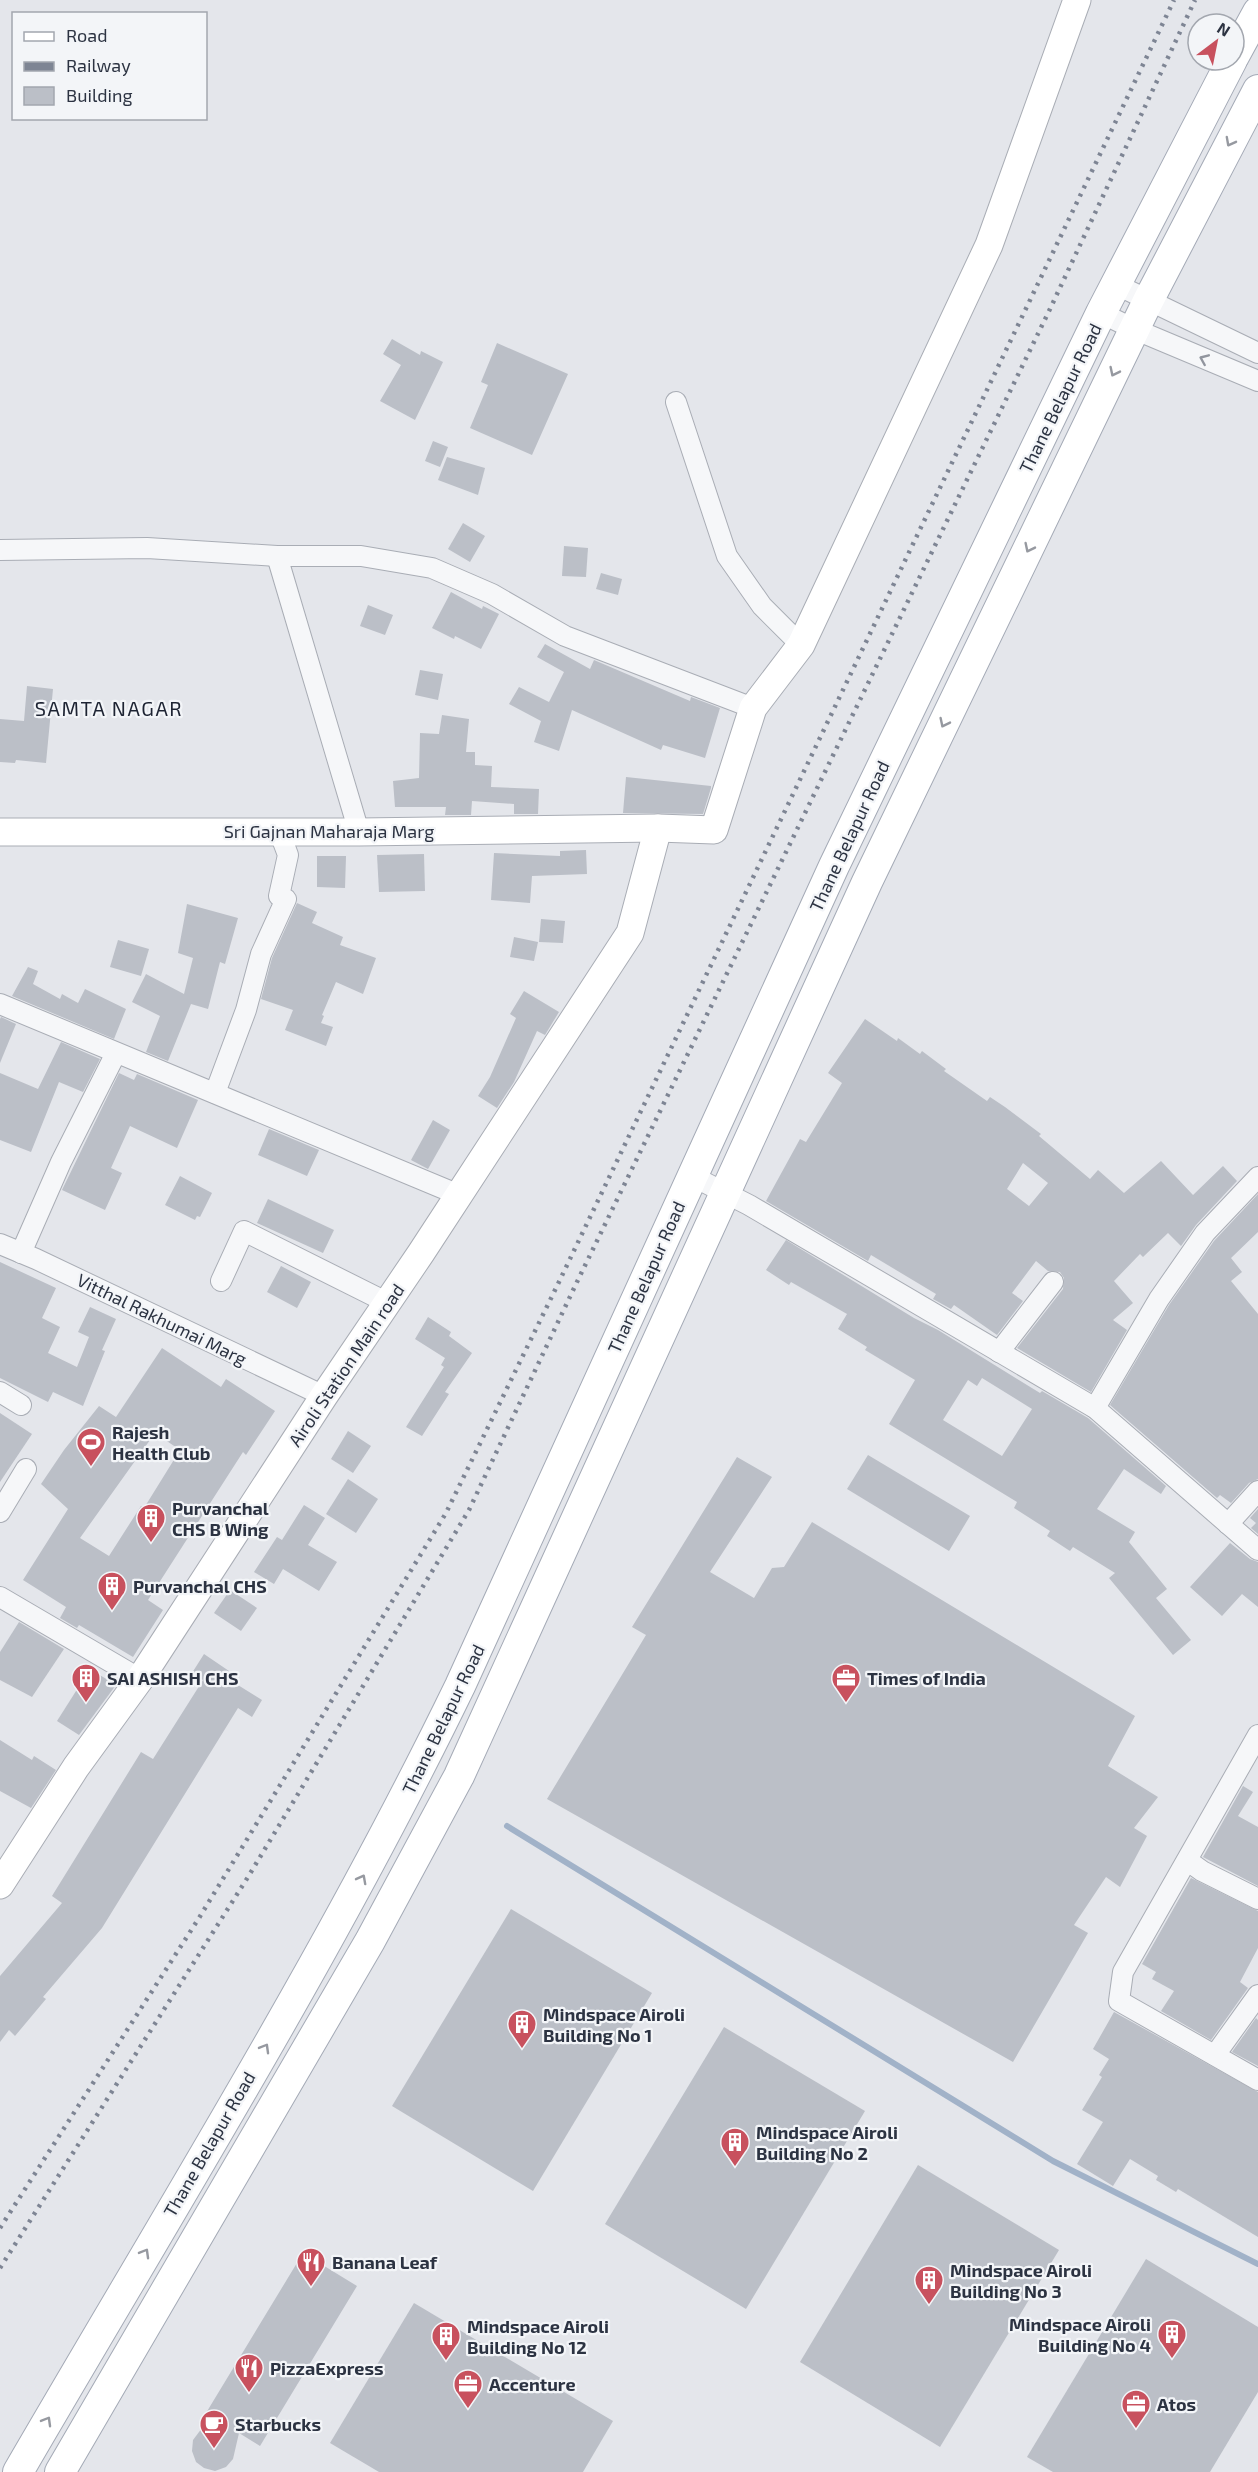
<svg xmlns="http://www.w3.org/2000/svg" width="1258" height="2472" font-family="'Exo 2',sans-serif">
<rect width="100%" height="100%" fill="#e4e6eb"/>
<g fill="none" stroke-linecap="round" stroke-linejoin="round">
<path stroke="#a1b2c8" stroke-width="6" d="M507 1826 1053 2161 1258 2264"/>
</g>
<g fill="#bbbfc7" fill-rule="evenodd">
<path d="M392 339 420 355 421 351 443 362 415 420 380 401 401 365 383 354Z"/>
<path d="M497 343 568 374 532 455 470 428 488 385 481 382Z"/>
<path d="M433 441 448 447 440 467 425 461Z"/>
<path d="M447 457 485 468 478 495 438 480Z"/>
<path d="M463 523 485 536 470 562 448 549Z"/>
<path d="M564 546 588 548 586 577 562 576Z"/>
<path d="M601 573 622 579 618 595 596 589Z"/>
<path d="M451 592 482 609 483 606 499 614 481 649 455 636 454 639 432 628Z"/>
<path d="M368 605 393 615 385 635 360 626Z"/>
<path d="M545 644 590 669 594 660 690 701 691 697 720 708 705 758 663 745 661 750 572 710 559 751 534 742 541 721 509 704 519 687 549 702 564 672 537 657Z"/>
<path d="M420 670 443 674 438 700 415 695Z"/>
<path d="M27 686 53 689 46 763 16 760 15 763 0 762V719L24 721Z"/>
<path d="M442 715 469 719 466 752H475V765L492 766 491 787 539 789 538 814H514V804L472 801 471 815H445L446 807H395L393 781 419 778 420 733 439 734Z"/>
<path d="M626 777 711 786V788L703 814 623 813Z"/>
<path d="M586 850 587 874 532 876 530 903 491 900 494 853 560 856V851Z"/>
<path d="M424 854 425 891 379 892 377 855Z"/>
<path d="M317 856H346L345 888 317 887Z"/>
<path d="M297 903 317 912 312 923 343 937 340 945 376 958 363 994 336 982 322 1015 324 1016 321 1023 333 1027 326 1046 285 1030 293 1010 261 999 272 958Z"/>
<path d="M187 904 238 918 225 964 220 962 208 1009 191 1004 168 1061 146 1052 160 1016 132 1002 146 974 184 994 193 958 178 953Z"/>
<path d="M541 919 565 921 563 943 539 942Z"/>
<path d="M514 937 538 942 534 961 510 957Z"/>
<path d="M118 940 149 949 141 976 110 967Z"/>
<path d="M28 967 38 971 33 984 60 999 62 994 78 1003 85 989 126 1009 114 1039 12 996Z"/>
<path d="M524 991 559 1012 545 1035 537 1031 514 1082 497 1108 478 1096 490 1077 516 1018 510 1014Z"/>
<path d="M1 1017 16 1024 0 1063V1019Z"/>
<path d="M865 1019 897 1041 898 1038 920 1054 922 1051 946 1069 944 1071 987 1101 990 1097 1005 1107 1041 1134 1039 1136 1090 1179 1098 1170 1124 1193 1161 1161 1193 1195 1223 1166 1237 1181 1196 1225 1181 1246 1168 1233 1143 1257 1140 1254 1114 1281 1133 1303 1113 1320 1127 1330 1091 1392 1017 1348 1063 1289 1064 1278 1060 1272 1048 1271 1036 1261 1012 1293 1023 1301 997 1335 954 1305 951 1309 933 1299 936 1294 871 1255 868 1261 766 1201 800 1139 806 1142 842 1083 828 1073ZM1023 1163 1048 1183 1029 1206 1007 1189Z"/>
<path d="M61 1042 100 1059 83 1092 59 1082 31 1152 0 1140V1073L38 1089Z"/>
<path d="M119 1073 134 1080 137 1074 198 1100 177 1148 130 1126 111 1168 122 1173 105 1210 62 1190Z"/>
<path d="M433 1120 450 1130 428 1169 411 1160Z"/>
<path d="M269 1129 319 1150 307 1176 258 1155Z"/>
<path d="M180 1176 212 1193 200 1217 197 1216 195 1220 165 1205Z"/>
<path d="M1258 1194V1232L1231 1258 1242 1272 1231 1281 1258 1314V1479L1249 1483 1231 1503 1220 1495 1217 1498 1110 1405 1169 1305 1214 1241Z"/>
<path d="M268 1199 334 1230 323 1253 257 1223Z"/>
<path d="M786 1240 914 1318 938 1330 1040 1393 1042 1391 1088 1418 1166 1486 1161 1494 1124 1469 1097 1509 1135 1532 1129 1542 1167 1589 1156 1598 1191 1640 1173 1655 1109 1578 1115 1573 1073 1547 1070 1551 1047 1536 1050 1531 1014 1508 1017 1502 889 1424 915 1380 865 1350 867 1347 838 1329 847 1314 791 1282 789 1285 766 1270ZM982 1378 1032 1409 1002 1456 943 1420 968 1380 977 1386Z"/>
<path d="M0 1262 56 1288 42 1318 60 1327 48 1353 77 1367 89 1337 78 1332 90 1307 116 1319 102 1350 105 1351 83 1406 53 1392 48 1402 0 1378Z"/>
<path d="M281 1266 311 1282 297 1308 267 1292Z"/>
<path d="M428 1317 451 1332 449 1336 472 1353 445 1392 449 1394 422 1436 406 1427 444 1367 441 1365 445 1358 415 1339Z"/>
<path d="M162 1348 221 1387 226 1379 275 1411 246 1455 243 1452 148 1600 163 1610 133 1657 79 1625 77 1628 60 1618 66 1607 23 1580 68 1509 41 1484 64 1450 99 1406 116 1417ZM155 1433 180 1450 144 1508 141 1506 109 1556 80 1538Z"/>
<path d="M0 1413 32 1434 0 1482Z"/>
<path d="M348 1431 371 1446 353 1473 331 1459Z"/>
<path d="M868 1455 970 1516 949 1551 847 1489Z"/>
<path d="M737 1457 772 1477 710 1572 754 1598 772 1568 784 1567 812 1522 1135 1716 1108 1766 1158 1797 1134 1828 1147 1836 1120 1887 1106 1877 1074 1925 1088 1933 1013 2062 547 1799 646 1635 632 1627Z"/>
<path d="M348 1479 378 1499 356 1533 326 1514Z"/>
<path d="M304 1505 325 1518 308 1545 337 1562 319 1591 283 1569 274 1584 254 1572 277 1537 282 1540Z"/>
<path d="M1258 1509V1534L1251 1528 1256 1523 1250 1518Z"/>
<path d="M1230 1543 1250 1559 1258 1562V1607L1242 1594 1222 1616 1190 1587Z"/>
<path d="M230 1590 257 1608 241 1631 214 1613Z"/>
<path d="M19 1622 64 1649 32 1697 0 1680V1652Z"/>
<path d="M204 1654 229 1671 225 1677 262 1700 252 1717 238 1708 102 1928 43 1997 46 1999 15 2036 9 2030 0 2042V1976L62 1903 52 1896 141 1752 153 1759 203 1680 192 1673Z"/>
<path d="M90 1669 116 1685 79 1735 57 1721Z"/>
<path d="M0 1740 32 1760 34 1756 56 1770 31 1808 0 1791Z"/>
<path d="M1243 1786 1253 1792 1238 1816 1258 1827V1886L1203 1857Z"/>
<path d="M1191 1878 1258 1911V1948L1240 1982 1248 1988 1211 2040 1161 2011 1174 1991 1152 1979 1156 1972 1142 1964Z"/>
<path d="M511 1909 652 1993 533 2191 392 2106Z"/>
<path d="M1114 2012 1258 2092V2237L1178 2189 1176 2192 1156 2180 1158 2176 1130 2159 1113 2186 1077 2164 1103 2122 1082 2110 1102 2077 1099 2075 1109 2059 1093 2049Z"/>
<path d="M1256 2018 1258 2020V2066L1232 2052Z"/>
<path d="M724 2027 865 2111 746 2309 605 2224Z"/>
<path d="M918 2165 1059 2250 940 2447 800 2362Z"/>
<path d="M303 2253 357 2286 260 2446 239 2433 233 2459 226 2467 215 2471 204 2468 196 2462 192 2451 193 2440 211 2416 206 2413Z"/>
<path d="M1146 2259 1258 2327V2392L1210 2472H1053L1027 2457Z"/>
<path d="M414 2303 613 2421 583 2472H379L330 2443Z"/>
</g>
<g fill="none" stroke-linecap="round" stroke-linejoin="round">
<g stroke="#a9adb5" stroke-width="22">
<g id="street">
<path d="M1115 284 1258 353"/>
<path d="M1101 313 1134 329 1258 381"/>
<path d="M676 402 727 556 762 606 801 645"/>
<path d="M0 550 147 548 277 556H361L432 568 492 594 565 636 753 708"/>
<path d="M277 556 359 832"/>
<path d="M0 1004 459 1195"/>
<path d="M215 1093 246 1010 261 954 286 899 279 896 288 855 279 831"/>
<path d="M692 1176 749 1205 1095 1408 1258 1550"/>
<path d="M0 1244 36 1259 324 1396"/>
<path d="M21 1253 61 1162 116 1053"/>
<path d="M221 1281 244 1231 388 1303"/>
<path d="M999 1352 1053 1282"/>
<path d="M0 1392 21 1405"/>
<path d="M1095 1408 1159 1299 1205 1233 1258 1177"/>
<path d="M0 1512 26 1469"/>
<path d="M1228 1524 1258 1491"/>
<path d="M0 1597 140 1679"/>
<path d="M1258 1735 1123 1972 1119 2001 1258 2080"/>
<path d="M1188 1861 1202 1871 1258 1899"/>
<path d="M1215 2055 1258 1995"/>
</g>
</g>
<g stroke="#a9adb5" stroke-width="29">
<g id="secondary">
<path d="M0 832H359L658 828 714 830 753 708 801 645 989 245 1077 0"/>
<path d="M0 1885 76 1767 140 1679 324 1396 421 1253 630 933 658 828"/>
</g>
</g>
<g stroke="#a4aab6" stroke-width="32">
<g id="primary">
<path d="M1234 56 1258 12"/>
<path d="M18 2472C169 2212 329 1956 460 1686L834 866 1101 313 1232 60"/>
<path d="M60 2472 370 1941 459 1776 867 882 1148 301 1258 90"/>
</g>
</g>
<use href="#street" stroke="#f6f7f9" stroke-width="20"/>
<use href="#secondary" stroke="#fff" stroke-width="27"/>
<use href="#primary" stroke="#fff" stroke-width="30"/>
<g stroke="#7e8594" stroke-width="4.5" stroke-dasharray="3 6" stroke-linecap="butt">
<path d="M0 2228 199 1918 446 1513 557 1286 1174 0"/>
<path d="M0 2268 248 1877 469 1510 576 1284 1050 309 1195 0"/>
</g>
</g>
<defs><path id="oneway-chevron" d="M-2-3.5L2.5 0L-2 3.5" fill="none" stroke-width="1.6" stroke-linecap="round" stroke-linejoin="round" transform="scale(1.5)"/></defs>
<g stroke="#9699a0">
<use href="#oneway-chevron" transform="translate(1230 142) rotate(118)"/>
<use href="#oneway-chevron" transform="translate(1114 372) rotate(116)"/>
<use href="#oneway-chevron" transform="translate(1029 548) rotate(116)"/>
<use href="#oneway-chevron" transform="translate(944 723) rotate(116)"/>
<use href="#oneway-chevron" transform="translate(362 1879) rotate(-62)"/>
<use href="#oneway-chevron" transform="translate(265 2048) rotate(-60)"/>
<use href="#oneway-chevron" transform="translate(145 2253) rotate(-60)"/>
<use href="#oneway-chevron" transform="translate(47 2421) rotate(-60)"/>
</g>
<use stroke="#91959e" href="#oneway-chevron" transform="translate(1204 359) rotate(-157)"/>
<defs>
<g id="stadium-pin" transform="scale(1.5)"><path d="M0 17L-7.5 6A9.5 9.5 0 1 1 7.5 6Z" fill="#c8515e" stroke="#f3f5f8"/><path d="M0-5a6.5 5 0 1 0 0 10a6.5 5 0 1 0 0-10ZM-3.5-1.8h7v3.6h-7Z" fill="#fff"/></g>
<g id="building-pin" transform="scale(1.5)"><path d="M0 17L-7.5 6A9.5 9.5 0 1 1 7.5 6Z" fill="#c8515e" stroke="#f3f5f8"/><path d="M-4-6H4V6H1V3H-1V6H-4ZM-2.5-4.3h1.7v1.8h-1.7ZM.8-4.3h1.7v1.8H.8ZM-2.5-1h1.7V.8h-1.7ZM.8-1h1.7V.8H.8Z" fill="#fff"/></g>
<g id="office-pin" transform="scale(1.5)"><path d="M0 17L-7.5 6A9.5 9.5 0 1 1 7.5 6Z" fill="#c8515e" stroke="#f3f5f8"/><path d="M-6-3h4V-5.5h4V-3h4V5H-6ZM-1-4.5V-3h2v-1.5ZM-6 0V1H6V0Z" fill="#fff"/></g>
<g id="restaurant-pin" transform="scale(1.5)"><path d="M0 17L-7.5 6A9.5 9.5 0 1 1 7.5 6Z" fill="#c8515e" stroke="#f3f5f8"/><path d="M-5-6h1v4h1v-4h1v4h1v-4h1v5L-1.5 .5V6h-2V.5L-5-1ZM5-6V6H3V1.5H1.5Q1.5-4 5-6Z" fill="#fff"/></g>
<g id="cafe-pin" transform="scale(1.5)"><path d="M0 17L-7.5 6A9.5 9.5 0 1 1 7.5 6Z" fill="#c8515e" stroke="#f3f5f8"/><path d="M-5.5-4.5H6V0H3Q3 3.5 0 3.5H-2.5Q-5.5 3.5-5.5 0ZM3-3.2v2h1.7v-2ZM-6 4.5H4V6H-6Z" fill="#fff"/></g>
</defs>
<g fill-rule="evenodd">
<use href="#stadium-pin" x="91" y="1442"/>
<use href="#building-pin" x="151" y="1518"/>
<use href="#building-pin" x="112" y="1586"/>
<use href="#building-pin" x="86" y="1678"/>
<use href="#office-pin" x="846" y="1678"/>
<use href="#building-pin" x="522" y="2024"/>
<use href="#building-pin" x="735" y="2142"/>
<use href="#restaurant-pin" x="311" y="2262"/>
<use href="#building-pin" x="929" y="2280"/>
<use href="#building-pin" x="1172" y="2334"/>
<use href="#building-pin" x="446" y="2336"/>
<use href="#restaurant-pin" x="249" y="2368"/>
<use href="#office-pin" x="468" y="2384"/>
<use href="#office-pin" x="1136" y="2404"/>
<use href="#cafe-pin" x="214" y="2424"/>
</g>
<g text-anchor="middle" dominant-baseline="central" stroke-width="4.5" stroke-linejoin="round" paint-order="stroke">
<g font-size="18" fill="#2c3342" stroke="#f3f5f8">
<text transform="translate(1060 398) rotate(-64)">Thane Belapur Road</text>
<text x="329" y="831">Sri Gajnan Maharaja Marg</text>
<text transform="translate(849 836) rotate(-65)">Thane Belapur Road</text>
<text transform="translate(646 1277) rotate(-66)">Thane Belapur Road</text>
<text transform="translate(162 1319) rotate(26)">Vitthal Rakhumai Marg</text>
<text transform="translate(346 1365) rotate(-56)">Airoli Station Main road</text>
<text transform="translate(443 1719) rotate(-64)">Thane Belapur Road</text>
<text transform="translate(209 2144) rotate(-60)">Thane Belapur Road</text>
</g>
<g font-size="18" font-weight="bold" fill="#2c3342" stroke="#f3f5f8" text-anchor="start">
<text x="112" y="1432">Rajesh<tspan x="112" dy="21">Health Club</tspan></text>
<text x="172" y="1508">Purvanchal<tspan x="172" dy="21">CHS B Wing</tspan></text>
<text x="133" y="1586">Purvanchal CHS</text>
<text x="107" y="1678">SAI ASHISH CHS</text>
<text x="867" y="1678">Times of India</text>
<text x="543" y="2014">Mindspace Airoli<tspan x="543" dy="21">Building No 1</tspan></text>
<text x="756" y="2132">Mindspace Airoli<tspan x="756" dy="21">Building No 2</tspan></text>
<text x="332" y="2262">Banana Leaf</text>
<text x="950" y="2270">Mindspace Airoli<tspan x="950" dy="21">Building No 3</tspan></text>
<text x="1151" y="2324" text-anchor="end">Mindspace Airoli<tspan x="1151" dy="21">Building No 4</tspan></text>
<text x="467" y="2326">Mindspace Airoli<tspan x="467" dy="21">Building No 12</tspan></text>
<text x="270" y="2368">PizzaExpress</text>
<text x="489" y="2384">Accenture</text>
<text x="1157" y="2404">Atos</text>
<text x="235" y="2424">Starbucks</text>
</g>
<g font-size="20" letter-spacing="1.5" fill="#1e2433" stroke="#f3f5f8">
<text x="109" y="708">SAMTA NAGAR</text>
</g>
</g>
<rect x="12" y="12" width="195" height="108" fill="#f3f5f8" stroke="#a3a7af" stroke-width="1.5"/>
<rect x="24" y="32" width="30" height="9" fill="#ffffff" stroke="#a3a7af" stroke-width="1.5"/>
<text x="66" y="42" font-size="18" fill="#2c3342">Road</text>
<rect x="24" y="62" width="30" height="9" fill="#7e8594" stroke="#a3a7af" stroke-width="1.5"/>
<text x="66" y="72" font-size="18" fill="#2c3342">Railway</text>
<rect x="24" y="87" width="30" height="18" fill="#bbbfc7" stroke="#a3a7af" stroke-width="1.5"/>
<text x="66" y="102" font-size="18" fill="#2c3342">Building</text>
<g transform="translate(1216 42) rotate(32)"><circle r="28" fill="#f3f5f8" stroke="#a3a7af" stroke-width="1.5"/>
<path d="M0-4.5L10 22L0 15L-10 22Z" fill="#c8515e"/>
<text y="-9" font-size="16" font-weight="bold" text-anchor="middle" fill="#2c3342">N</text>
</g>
</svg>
